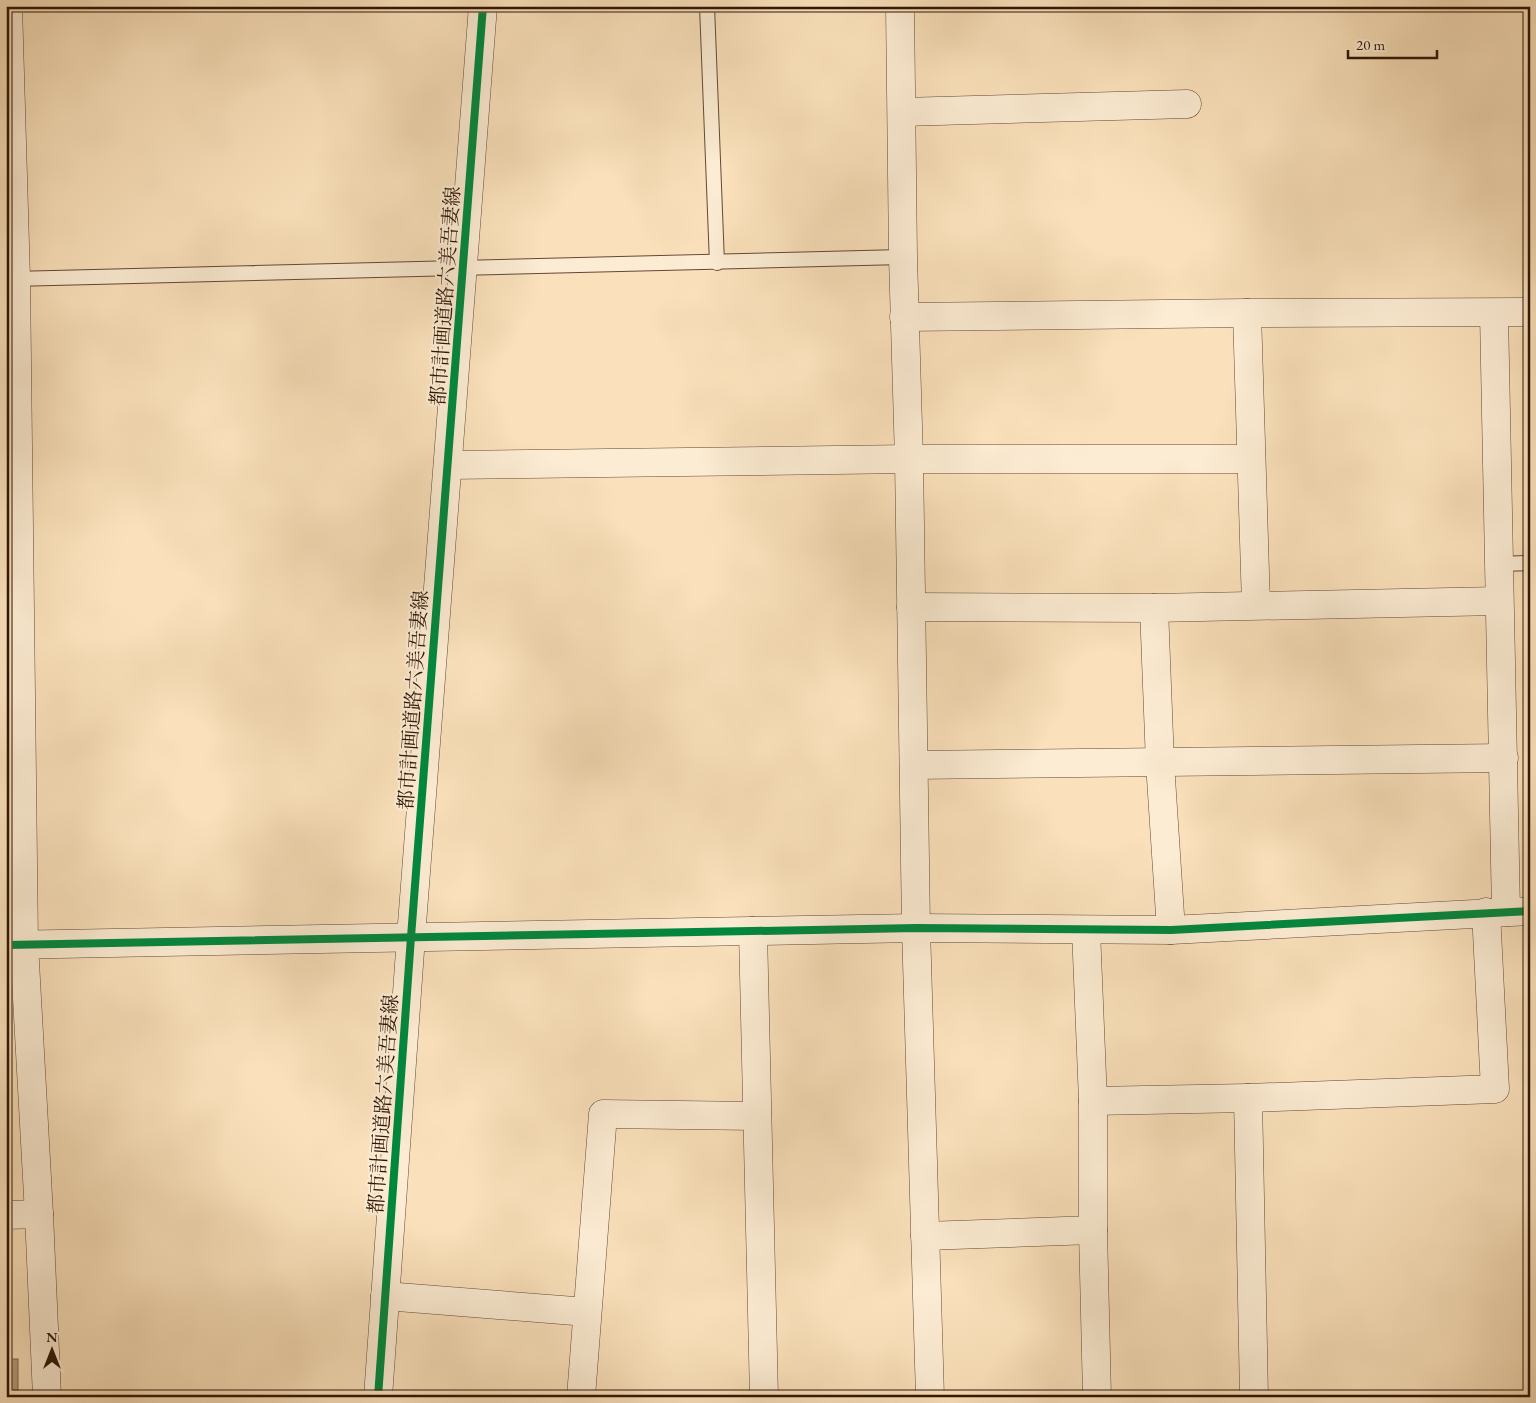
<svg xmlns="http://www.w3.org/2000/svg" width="1536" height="1403" font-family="'EB Garamond','Noto Serif JP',serif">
<rect width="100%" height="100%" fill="#fae1bb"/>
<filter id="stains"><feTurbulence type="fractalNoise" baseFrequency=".004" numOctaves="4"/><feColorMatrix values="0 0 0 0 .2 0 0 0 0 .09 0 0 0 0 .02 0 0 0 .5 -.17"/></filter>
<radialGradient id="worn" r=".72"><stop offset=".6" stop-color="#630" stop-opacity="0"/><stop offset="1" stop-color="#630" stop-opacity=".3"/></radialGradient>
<rect fill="#b59c7d" stroke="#7f664d" x="6" y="1359" width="12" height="38"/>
<path fill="#998064" stroke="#2f1606" d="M1526 1233H1530V1323H1525Z"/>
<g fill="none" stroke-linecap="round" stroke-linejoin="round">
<g stroke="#624933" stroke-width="16">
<g id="service">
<path d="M707 6 717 263"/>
<path d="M12 279 903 257"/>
<path d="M1498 564 1530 563"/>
</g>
</g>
<g stroke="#624933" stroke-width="29">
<g id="minor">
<path d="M8 6 16 279 24 944 39 1214 47 1397"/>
<path d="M900 6 903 257 909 459 916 928 930 1397"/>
<path d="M902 112 1187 104"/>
<path d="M1247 313 1256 605"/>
<path d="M1494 313 1506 912"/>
<path d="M904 317 1247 313 1530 312"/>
<path d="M448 465 909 459H1251"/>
<path d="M911 607 1154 608 1499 601"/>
<path d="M1154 608 1160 763 1171 930"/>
<path d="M914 765 1504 758"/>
<path d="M1086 930 1093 1101 1248 1098 1495 1089 1486 912"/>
<path d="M753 931 764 1397"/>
<path d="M6 945 916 928 1171 930 1530 911"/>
<path d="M1248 1098 1254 1397"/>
<path d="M1093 1101V1230L1097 1397"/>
<path d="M6 1215 39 1214"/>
<path d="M925 1236 1093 1230"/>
<path d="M385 1296 587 1312"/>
<path d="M581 1397 603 1114 757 1116"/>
</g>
</g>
<g stroke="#624933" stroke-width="29">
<path id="tertiary" d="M378 1397 411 937 483 6"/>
</g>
<use href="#service" stroke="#fcecd3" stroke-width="14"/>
<use href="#minor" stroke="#fcecd3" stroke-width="28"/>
<use href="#tertiary" stroke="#fcecd3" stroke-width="28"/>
<g stroke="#fcecd3" stroke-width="11">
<g id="cycleway">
<path d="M6 945 916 928 1171 930 1530 911"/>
<path d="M378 1397 411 937 483 6"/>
</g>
</g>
<use href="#cycleway" stroke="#00873e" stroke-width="8"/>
</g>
<g text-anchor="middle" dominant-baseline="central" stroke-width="4" stroke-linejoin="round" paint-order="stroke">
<g font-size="20" fill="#2f1606" stroke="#fcecd3">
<text transform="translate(445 296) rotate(-86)">都市計画道路六美吾妻線</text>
<text transform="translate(413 700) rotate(-86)">都市計画道路六美吾妻線</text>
<text transform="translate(383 1104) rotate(-86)">都市計画道路六美吾妻線</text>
</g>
</g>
<rect width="1536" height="1403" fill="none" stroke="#fae1bb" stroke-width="25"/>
<rect x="8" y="8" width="1521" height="1388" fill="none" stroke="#2f1606" stroke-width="2.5"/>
<rect x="12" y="12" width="1511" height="1378" fill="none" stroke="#2f1606"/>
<g transform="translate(52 1350)" stroke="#fcecd3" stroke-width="4" paint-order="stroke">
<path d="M0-4L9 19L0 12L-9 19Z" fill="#2f1606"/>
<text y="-8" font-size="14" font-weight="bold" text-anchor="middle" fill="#2f1606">N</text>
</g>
<path d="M1348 50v8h89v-8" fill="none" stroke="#2f1606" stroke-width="2.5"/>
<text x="1356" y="50" font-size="15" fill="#2f1606" stroke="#fcecd3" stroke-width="4" paint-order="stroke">20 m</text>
<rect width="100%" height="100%" filter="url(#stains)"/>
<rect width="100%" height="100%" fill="url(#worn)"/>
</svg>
